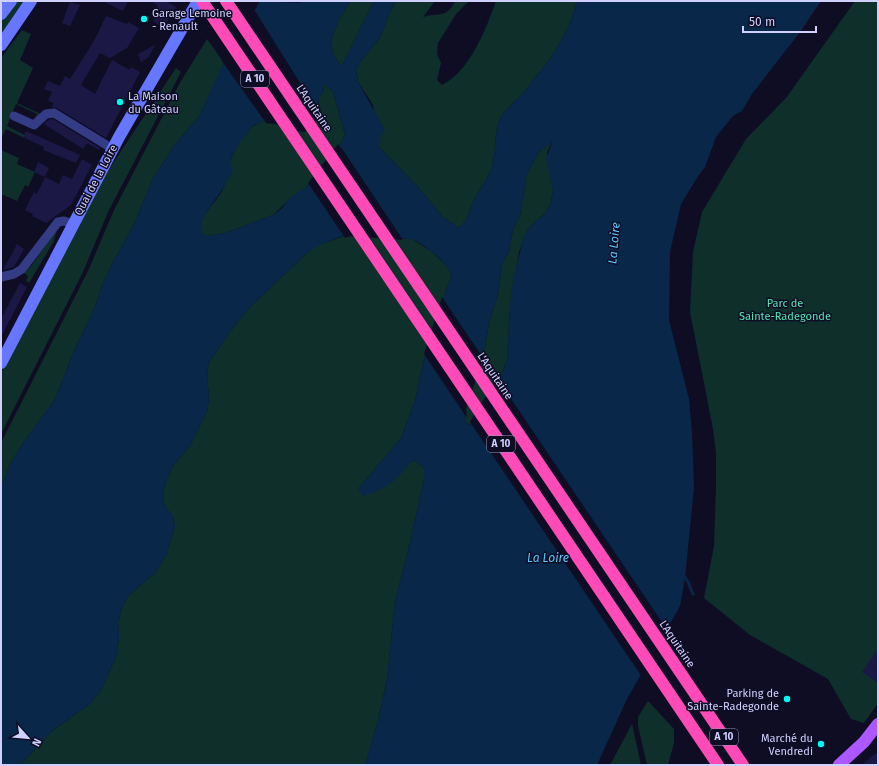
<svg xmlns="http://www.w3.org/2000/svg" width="879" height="766" font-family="'Fira Sans',sans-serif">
<rect width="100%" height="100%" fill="#0e0d24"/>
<g fill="#0f2f2a">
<path d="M14 1H30L1 42V20Z"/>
<path d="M350 1H374L342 66C320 46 338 22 350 1Z"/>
<path d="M395 1H435L423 17C438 12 447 19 455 1H469L456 14 438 43 437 54 441 63 437 80 442 85C470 71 486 29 496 1H577C569 36 546 65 524 92 517 101 507 107 501 117 493 132 497 146 493 161 491 175 482 185 476 196 469 208 470 219 459 228L443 217 419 188 379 147V138L373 105 358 82 356 70 360 62 379 39Z"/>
<path d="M855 1H878V703L864 723 851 719 828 679 750 635 704 598 714 546 716 487V453L713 429 690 312 693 252 702 212 746 139 786 98Z"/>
<path d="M22 30 31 34 20 60 33 68 17 103 41 114 34 121 37 114 16 104 7 126 25 135 24 138 6 129 1 139V58Z"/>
<path d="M207 39 224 63 200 115 173 147 152 181 134 224 113 262 103 283 95 307 73 353 55 400 23 443 10 464 1 489 2 441 89 269 114 210 181 81Z"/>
<path d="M176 68 181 72 108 212 83 272 1 434V373L104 177Z"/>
<path d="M323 83 333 92 345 134 341 143 307 187 289 200 273 215 225 233 207 236 202 234C194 220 218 201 223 189 228 179 227 167 232 157 236 147 245 131 255 125 268 117 302 114 318 111L319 96 324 92Z"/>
<path d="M552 141 547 153 553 191 550 205 545 213 528 229 519 252 510 307 507 360 502 374 473 424 469 425 465 421 464 409 485 347 489 323 498 295 502 264 509 251 513 230 520 215 527 173 539 152Z"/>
<path d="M1 150 19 158 17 164 35 172 28 187 25 185 17 201 1 194Z"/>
<path d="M57 229 54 241 29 283 26 281 28 276 24 273 32 265Z"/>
<path d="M349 234 412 239 431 251 450 269 451 275 423 363 415 401 401 438 358 489 397 478 407 465 414 460 424 468V479L408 551 395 601 387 679 379 717 365 765H20L52 731 91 703 100 692 116 657 119 638 118 622 123 605 129 595 156 572 167 553 175 526 173 517 167 509 163 500 164 488 172 467 190 446 207 411 209 400 207 372 209 362 235 325 250 307 307 253 314 247Z"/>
<path d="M648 701 674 729V743L668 765H647L638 726V717Z"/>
<path d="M632 724 641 765H610Z"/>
</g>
<path fill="#092748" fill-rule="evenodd" d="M260 1 298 3 305 1H350C338 22 320 46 342 66L374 1H395L379 39 360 62 356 70 358 82 385 130 380 138 379 147 419 188 443 217 459 228C470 219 469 208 476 196 482 185 491 175 493 161 497 146 493 132 501 117 507 107 517 101 524 92 546 65 569 36 577 1H821L800 32 752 94 742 111 733 116 716 137 705 167 698 176 681 204 670 252 669 320 689 399 692 432 694 488 685 578 680 606 627 699 597 765H365L379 717 387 679 395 601 408 551 424 479V468L414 460C407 465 403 472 397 478 387 487 376 492 363 496L358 489 401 438 415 401 423 363 451 275C449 263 424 245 414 240 410 238 354 233 349 234 340 236 314 247 307 253L250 307 235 325 209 362 207 372 209 400 207 411 190 446 172 467 164 488 163 500 167 509 173 516 175 526 167 553 156 572 129 595 123 605 118 622 119 638 116 657 100 692 91 703 52 731 20 765H1V489L10 464 23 443 55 400 73 353 95 307 103 283 113 262 134 224 152 181 173 147 200 115 219 72ZM323 83 333 92 345 134 341 143 307 187 293 195 281 209 273 215 225 233 207 236 203 234C195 222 216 200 222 190 226 184 229 177 233 171L230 163 232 156 241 141 254 125 265 121 282 123 318 111 319 96 324 92ZM552 142 546 159 553 191 550 205 545 213 528 229 524 236 513 280 510 307 507 360 502 374 473 424 469 425 465 421 464 409 485 347 489 323 498 295 502 264 509 251 513 230 520 215 527 173 539 152Z"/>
<g fill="#0e0d24">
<path d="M253 8 319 113 315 122 305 132 293 130 282 125 266 123 222 61Z"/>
<path d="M338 144 345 153 403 240 350 236 345 238 308 183Z"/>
<path d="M442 297 483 358 466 409 467 418 424 354Z"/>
<path d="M497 378 668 631 642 677 470 422Z"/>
</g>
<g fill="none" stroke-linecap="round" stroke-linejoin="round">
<path stroke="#092748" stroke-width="3" d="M684 576 688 582 693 594"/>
</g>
<g fill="#1b1846">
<path d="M103 1H128L123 11Z"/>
<path d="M151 1H166L176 7 163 28 153 21 157 15 153 13 158 6Z"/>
<path d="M70 2 80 5 70 26 62 23Z"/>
<path d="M106 16 127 24 128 22 139 28 127 48 110 58 100 53 81 85 95 94 112 60 130 70 131 67 140 72 106 138 57 108 52 107 54 103 48 101 52 92 44 89 48 81 60 86 65 76 70 79 94 41Z"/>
<path d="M155 45 148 58 141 62 138 54Z"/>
<path d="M53 119 100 148 99 150 88 144H86L83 149 44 124 49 120Z"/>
<path d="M26 131 80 155 76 163 43 150 44 147 23 137Z"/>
<path d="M82 159 92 165 71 205 46 223 32 216 33 214 25 210 34 192 37 194 45 177 34 172 38 162 49 168 45 177 59 184 63 175 72 179Z"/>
<path d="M17 244 24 249 14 267 3 270Z"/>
<path d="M20 283 27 287 1 337V319Z"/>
<path d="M878 649V683L862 672Z"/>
<path d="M878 753V765H862L872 756Z"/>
</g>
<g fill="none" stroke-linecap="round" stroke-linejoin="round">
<g stroke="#353c86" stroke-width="9">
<path d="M14 116 34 125 46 114 54 113 113 149"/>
<path d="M1 277 14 274 22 269 58 222 64 221 73 224"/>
</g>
<g stroke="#6776ff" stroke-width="12">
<path d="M1 14 11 1"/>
<path d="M1 45 31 1"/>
<path d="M1 363 119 137 198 1"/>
</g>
<path stroke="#ac57ff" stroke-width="12" d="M839 765 864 742 878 724"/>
<g stroke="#ff4bb7" stroke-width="12">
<path d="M202 1 718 765"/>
<path d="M226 1 743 765"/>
</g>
</g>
<g fill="#00fbf6" stroke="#0e0d24" stroke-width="1.5">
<circle cx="144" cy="19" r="4"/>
<circle cx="120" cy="102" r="4"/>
<circle cx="787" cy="699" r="4"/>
<circle cx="821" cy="744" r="4"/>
</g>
<g text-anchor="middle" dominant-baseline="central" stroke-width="3" stroke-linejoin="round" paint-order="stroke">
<g fill="#0e0d24" stroke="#9696bd" stroke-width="1">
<rect x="241" y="71" width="28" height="16" rx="3"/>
<rect x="487" y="436" width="28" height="16" rx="3"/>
<rect x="710" y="729" width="28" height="16" rx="3"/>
</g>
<g font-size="10" font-weight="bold" fill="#d0d0ff">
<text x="255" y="79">A 10</text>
<text x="501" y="444">A 10</text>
<text x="724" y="737">A 10</text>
</g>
<g font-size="11" fill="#d0d0ff" stroke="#0e0d24" text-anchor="start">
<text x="152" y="13">Garage Lemoine<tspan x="152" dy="13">- Renault</tspan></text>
<text x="128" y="96">La Maison<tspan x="128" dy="13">du Gâteau</tspan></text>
<text x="779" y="693" text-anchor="end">Parking de<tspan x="779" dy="13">Sainte-Radegonde</tspan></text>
<text x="813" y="738" text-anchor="end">Marché du<tspan x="813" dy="13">Vendredi</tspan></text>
</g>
<g font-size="11" fill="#d0d0ff" stroke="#0e0d24">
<text transform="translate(314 108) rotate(56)">L'Aquitaine</text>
<text transform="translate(96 180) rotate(-62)">Quai de la Loire</text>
<text transform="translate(495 376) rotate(56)">L'Aquitaine</text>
<text transform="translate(677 644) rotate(56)">L'Aquitaine</text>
</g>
<g font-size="11" fill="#55e6b0" stroke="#0e0d24">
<text x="785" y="303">Parc de<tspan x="785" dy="13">Sainte-Radegonde</tspan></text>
</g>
<g font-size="12" font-style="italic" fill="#5ec8ff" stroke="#0e0d24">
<text transform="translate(614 243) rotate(-85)">La Loire</text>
<text x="548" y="558">La Loire</text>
</g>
</g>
<rect width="879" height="766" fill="none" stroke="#d0d0ff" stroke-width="4"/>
<g transform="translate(28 738) rotate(117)" stroke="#0e0d24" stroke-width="3" paint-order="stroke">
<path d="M0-3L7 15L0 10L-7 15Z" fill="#d0d0ff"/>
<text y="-6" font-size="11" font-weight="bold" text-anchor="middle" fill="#d0d0ff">N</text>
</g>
<path d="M743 26v6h73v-6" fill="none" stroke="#d0d0ff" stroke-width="2"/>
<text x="749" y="26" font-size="12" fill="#d0d0ff" stroke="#0e0d24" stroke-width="3" paint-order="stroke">50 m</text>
</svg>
